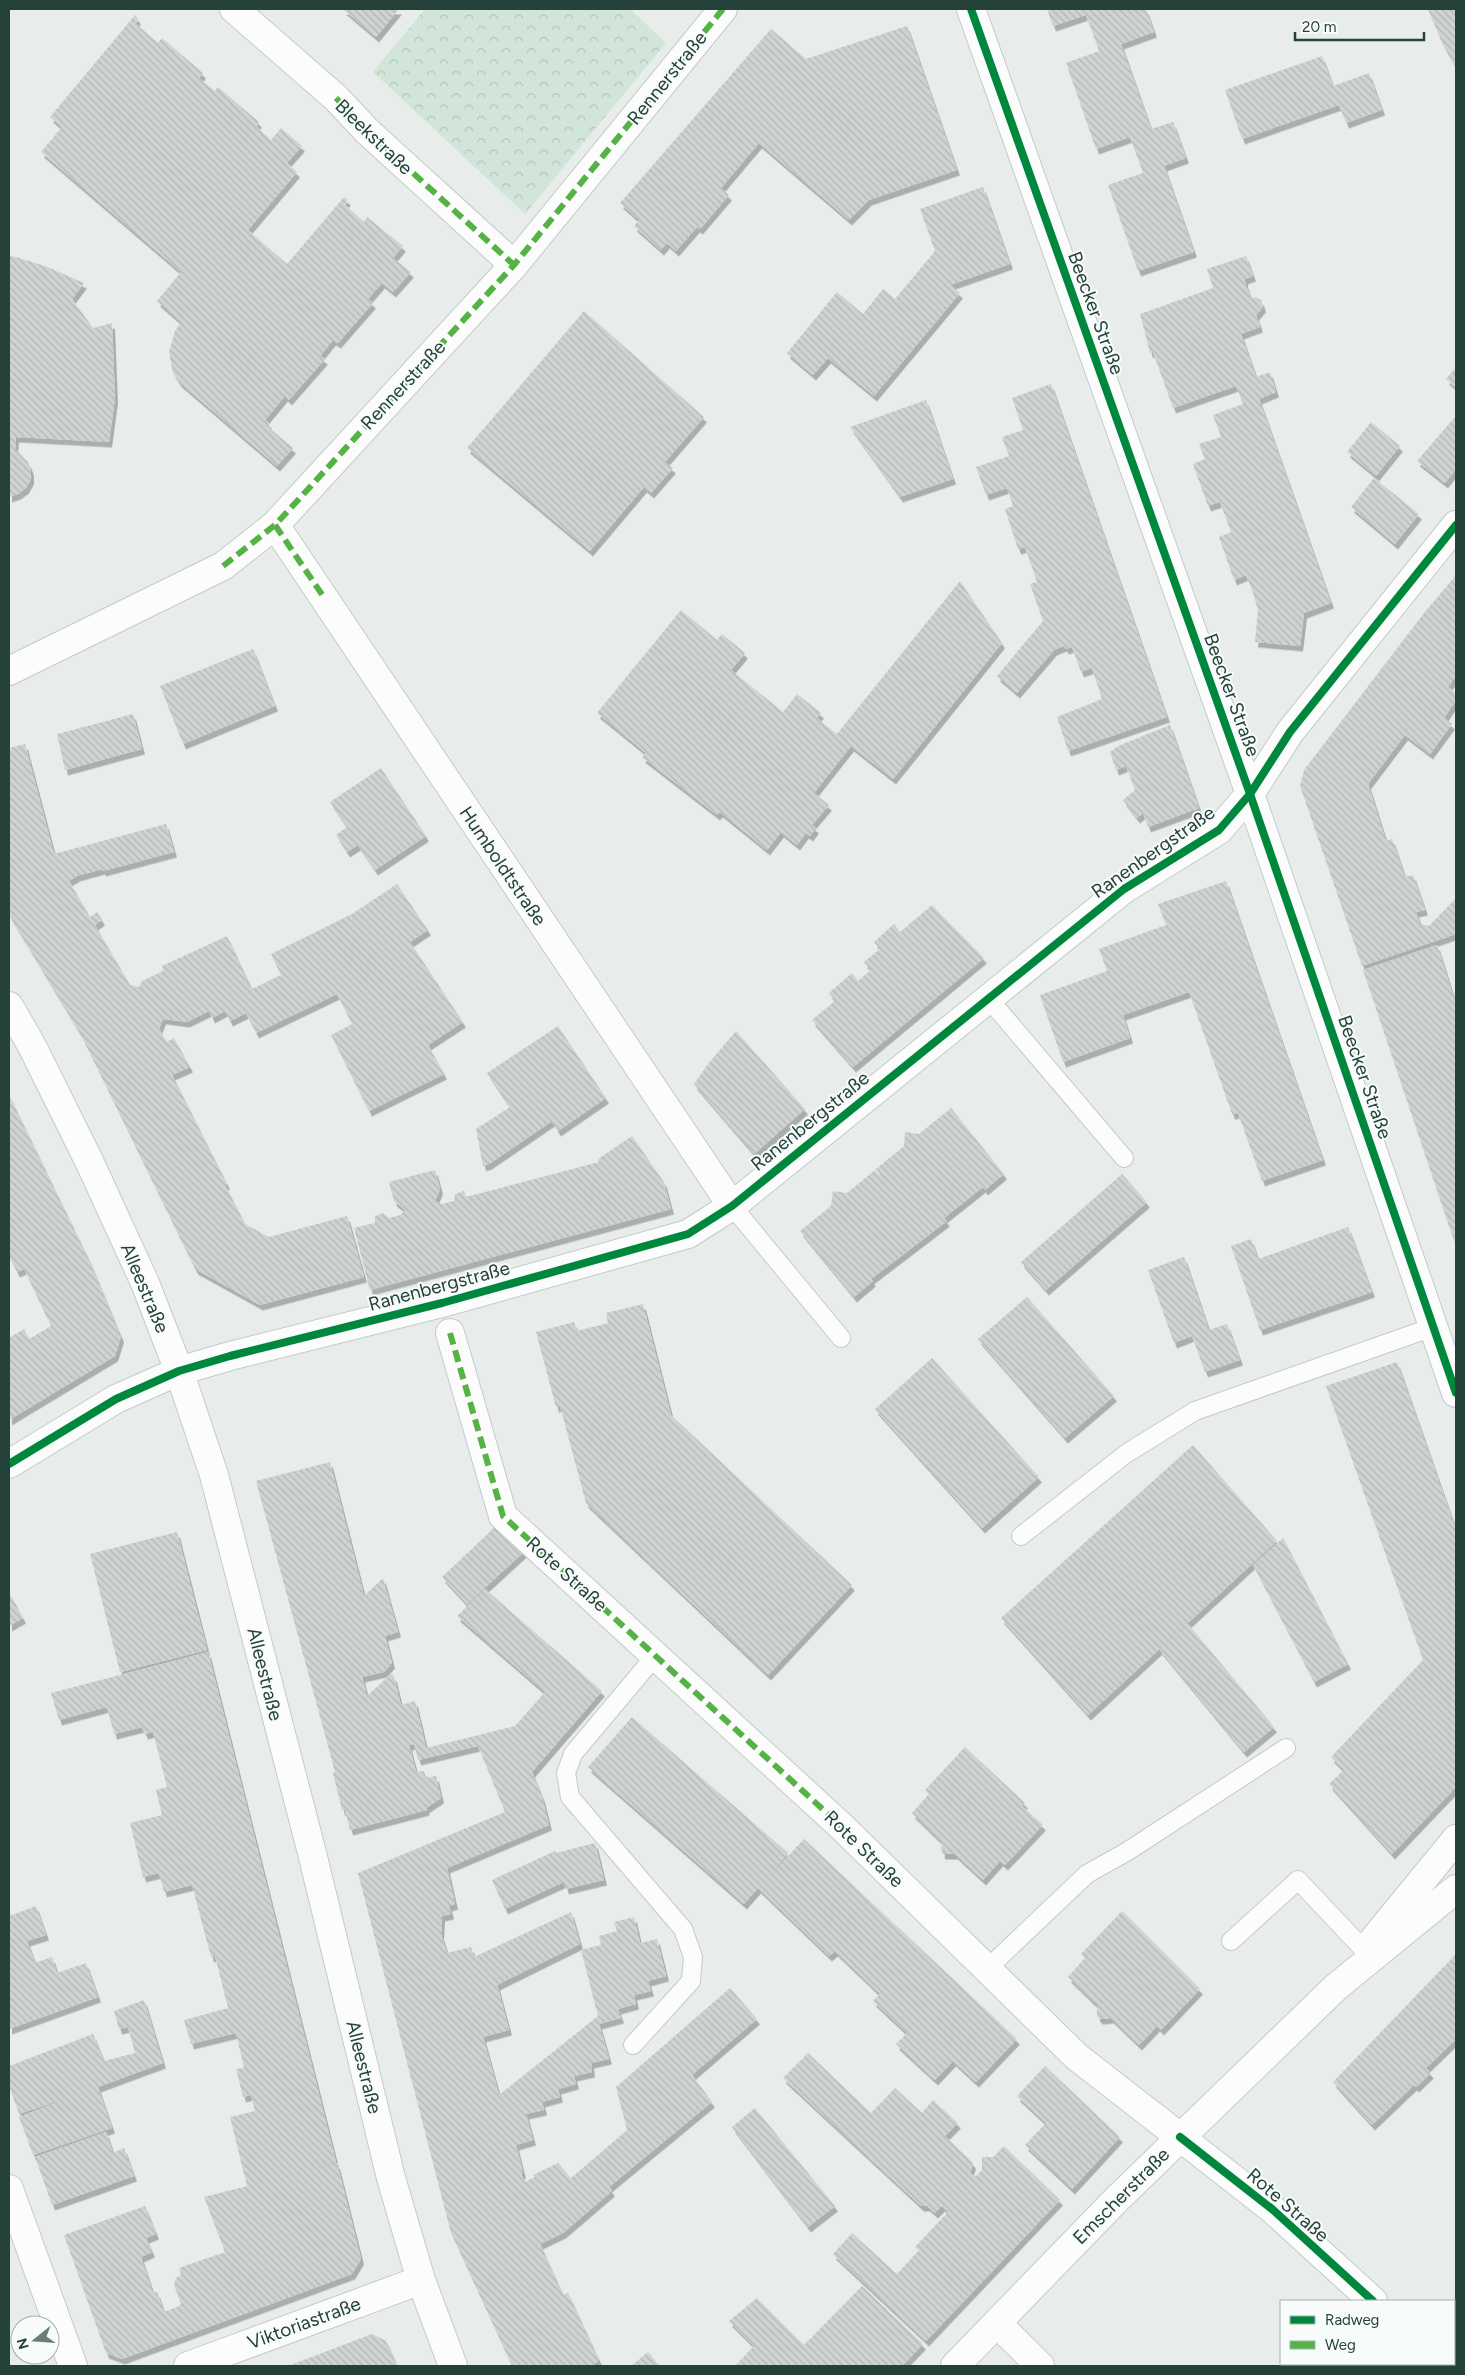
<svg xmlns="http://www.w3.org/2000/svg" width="1465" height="2375" font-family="Figtree,sans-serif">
<defs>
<pattern id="forest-crowns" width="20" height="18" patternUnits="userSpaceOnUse" patternTransform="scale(1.25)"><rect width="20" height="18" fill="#d1e6d8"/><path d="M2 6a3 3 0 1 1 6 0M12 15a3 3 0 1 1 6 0" fill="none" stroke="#b3c6ba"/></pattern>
<pattern id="building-back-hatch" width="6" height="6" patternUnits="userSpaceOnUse" patternTransform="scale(1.25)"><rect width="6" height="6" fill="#cfd4d2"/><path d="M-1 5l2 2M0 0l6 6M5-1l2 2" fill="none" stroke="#b2b7b5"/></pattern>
<filter id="shadow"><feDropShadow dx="3" dy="5.5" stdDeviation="0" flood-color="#0004"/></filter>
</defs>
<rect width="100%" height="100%" fill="#e8edeb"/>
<path fill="url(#forest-crowns)" d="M425 9H630L666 43 525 214 373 72Z"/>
<g fill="url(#building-back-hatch)" filter="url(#shadow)">
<path d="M343 9H399L376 37Z"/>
<path d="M1047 9H1146L1154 32 1121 44 1151 129 1173 122 1186 158 1164 166 1194 252 1138 271 1108 185 1143 173 1130 137 1096 149 1066 63 1099 51 1086 15 1053 26Z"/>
<path d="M1428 9H1456V69L1442 43Z"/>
<path d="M135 15 138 19 135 23 158 43 162 38 203 73 199 78 215 91 218 87 259 122 256 126 271 140 281 128 302 146 287 163 297 172 248 230 287 264 344 197 348 200 344 204 364 222 367 217 403 246 393 258 411 272 393 292 382 283 368 299 373 303 338 343 333 340 320 356 325 359 289 400 285 396 265 420 269 423 267 426 293 448 277 466 179 382 173 373 169 352 175 331 181 322 157 301 181 272 41 152 62 127 50 117Z"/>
<path d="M907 26 957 170 869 200 849 220 759 143 721 188 729 195 700 229 697 227 676 251 667 243 661 250 634 226 639 220 620 203 771 29 806 59Z"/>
<path d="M1322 56 1333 86 1369 73 1382 110 1346 123 1339 105 1242 139 1225 90Z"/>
<path d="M983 187 1010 264 950 285 960 293 874 396 828 358 813 375 787 353 837 292 863 314 883 289 895 299 935 251 920 209Z"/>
<path d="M9 255 45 266 84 283 72 299 93 328 112 323 115 398 109 442 16 437 15 449 28 462 31 470V479L26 488 18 494 9 497Z"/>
<path d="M1246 256 1253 276 1245 279V282L1251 299 1255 297 1261 300 1263 307 1256 315 1260 327 1241 334 1256 377 1270 372 1276 392 1259 399 1331 603 1304 613 1300 646 1255 642 1258 610 1252 590 1246 575 1234 580 1219 537 1231 532 1220 502 1208 506 1193 464 1205 459 1199 444 1221 437 1213 415 1243 404 1236 386 1173 408 1153 352 1150 353 1140 314 1213 288 1207 269Z"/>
<path d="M584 311 704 417 665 462 673 468 651 493 644 487 590 551 467 448Z"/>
<path d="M1456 367V388L1446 379Z"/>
<path d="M1051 384 1167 717 1068 751 1057 717 1102 699 1092 668 1081 672 1072 647 1066 649 1064 646 1054 650 1017 693 997 676 1043 621 1030 584 1037 582 1025 547 1018 549 1005 509 1013 506 1007 488 986 495 976 467 1009 456 1002 437 1023 430 1012 398Z"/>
<path d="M926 400 953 479 900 497 850 427Z"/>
<path d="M1455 417 1456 469 1445 483 1417 461Z"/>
<path d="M1371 422 1400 446 1376 476 1347 452Z"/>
<path d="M1374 478 1419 514 1395 544 1351 507Z"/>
<path d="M1456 575V676L1448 687 1456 693V705L1454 703 1444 718 1452 724 1430 754 1405 735 1368 784 1386 841 1392 839 1405 877 1413 875 1425 910 1416 912 1420 924 1429 926 1456 898V934L1362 966 1300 786 1304 770 1424 613Z"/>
<path d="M960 581 1002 643 893 779 851 746 814 793 829 805 812 825 816 828 810 836 806 833 797 845 781 832 767 850 720 812 717 815 642 757 646 753 597 713 681 610 717 640 722 634 745 653 731 670 783 712 797 694 821 713 817 718 837 734Z"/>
<path d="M253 649 275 706 183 744 160 686Z"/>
<path d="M133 714 142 749 65 770 57 734Z"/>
<path d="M1170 725 1199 808 1148 827 1143 813 1137 818 1123 800 1135 790 1126 766 1116 770 1110 752 1118 746Z"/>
<path d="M25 744 54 854 166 824 174 852 103 871 102 869 77 876 69 881 90 917 97 912 102 920 95 925 130 985 139 987 142 981 163 971 162 966 227 936 252 989 281 975 271 954 352 914 397 884 428 930 410 942 463 1022 428 1045 444 1074 369 1111 331 1035 352 1024 337 994 256 1033 246 1013 230 1021 225 1011 212 1018 209 1011 187 1022 163 1019 159 1029 167 1042 174 1038 190 1067 172 1075 227 1184 225 1185 245 1224 269 1237 347 1216 364 1277 260 1305 195 1269 82 1037 9 915V748Z"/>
<path d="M381 768 426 836 375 870 358 845 347 852 336 835 347 827 330 802Z"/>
<path d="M1226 881 1323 1160 1262 1181 1238 1113 1232 1114 1189 992 1123 1015 1130 1038 1063 1062 1040 995 1107 971 1099 949 1166 925 1158 904Z"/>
<path d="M932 905 984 958 853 1067 812 1020 835 1001 829 993 852 973 858 981 871 970 864 962 880 949 874 942 894 924 900 932Z"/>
<path d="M1437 945 1456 1005V1247L1363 970Z"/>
<path d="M558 1026 606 1098 558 1131 552 1121 489 1164 483 1166 476 1129 510 1107 487 1073Z"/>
<path d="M736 1031 805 1109 754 1154 694 1084 708 1064Z"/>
<path d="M9 1095 89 1260 121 1337 115 1356 9 1420V1338L24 1329 29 1339 51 1326 24 1269 17 1272 9 1256Z"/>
<path d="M951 1108 1004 1174 985 1190 983 1187 944 1218 947 1221 871 1279 873 1281 854 1297 800 1231 831 1206 833 1191 847 1193 875 1170 886 1182 876 1169 904 1146 905 1132 919 1134Z"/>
<path d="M632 1136 664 1182 671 1209 370 1290 354 1228 375 1223V1216L383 1213 389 1218 400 1215 405 1210 394 1201 389 1182 435 1170 440 1189 435 1201 442 1204 454 1201 455 1194 464 1191 466 1197 599 1162 598 1159Z"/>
<path d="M1122 1174 1147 1202 1046 1290 1021 1262Z"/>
<path d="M1348 1227 1372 1292 1260 1330 1231 1246 1251 1239 1258 1259Z"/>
<path d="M1184 1257 1209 1330 1227 1324 1240 1360 1205 1372 1192 1336 1174 1343 1148 1270Z"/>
<path d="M1027 1297 1114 1396 1065 1438 978 1339Z"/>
<path d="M643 1304 671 1415 852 1585 768 1675 586 1503 560 1406 556 1407 536 1332 574 1322 577 1331 608 1323 606 1313Z"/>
<path d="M932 1358 1039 1477 982 1528 875 1409Z"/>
<path d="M1397 1362 1456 1530V1787L1392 1854 1329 1784 1344 1770 1331 1757 1423 1660 1326 1386Z"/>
<path d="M1193 1445 1277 1541 1088 1715 1001 1618Z"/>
<path d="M330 1462 364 1596 383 1578 398 1632 385 1636 392 1663 384 1672 362 1677 367 1696 391 1674 394 1677 401 1705 415 1701 426 1748 515 1726 545 1692 457 1616 485 1589 602 1691 532 1772 542 1797 549 1825 447 1868 455 1904 449 1906 451 1914 442 1916 441 1934 447 1953 471 1947 474 1957 571 1912 580 1944 497 1985 509 2030 483 2037 499 2095 598 2016 581 1950 601 1945 599 1936 617 1931 614 1922 634 1917 640 1943 657 1939 666 1976 648 1981 651 1991 634 1995 636 2004 618 2009 621 2018 599 2024 609 2059 591 2063 592 2072 574 2076 576 2084 558 2089 560 2097 542 2102 544 2110 526 2114 533 2140 516 2145 523 2173 521 2174 525 2182 535 2177 533 2175 558 2163 571 2178 627 2130 616 2087 730 1988 757 2019 692 2075 712 2102 609 2187 612 2191 563 2233 540 2244 563 2295 568 2293 599 2360 592 2366H512L451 2233 358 1873 505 1812 478 1746 418 1760 414 1744 409 1745 416 1772 424 1771 426 1778 436 1776 441 1798 426 1808 427 1810 350 1830 345 1810H342L333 1773 335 1772 256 1481Z"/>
<path d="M497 1525 526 1550 467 1604 442 1577Z"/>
<path d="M177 1532 207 1650 120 1672 90 1554Z"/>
<path d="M1283 1538 1348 1664 1314 1682 1253 1565Z"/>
<path d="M9 1592 23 1618 9 1626Z"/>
<path d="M1188 1624 1274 1727 1244 1752 1160 1650Z"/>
<path d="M208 1652 336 2162 292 2174 337 2163 361 2259 352 2274 122 2359 106 2353 64 2235 145 2206 156 2234 146 2238 152 2252 141 2257 153 2293 157 2292 164 2312 177 2307 181 2304 174 2285 176 2278 181 2275 179 2268 225 2252 204 2197 247 2186 230 2117 255 2111 251 2095 243 2097 236 2069 244 2068 236 2033 191 2044 184 2020 228 2008 215 1956 211 1957 192 1885 164 1892 159 1873 143 1877 130 1823 162 1815 156 1790 167 1787 153 1732 145 1734 142 1727 114 1734 107 1707 59 1720 51 1693Z"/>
<path d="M632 1717 788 1853 767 1879 804 1839 1017 2039 976 2082 953 2061 935 2080 896 2044 907 2033 873 2001 880 1994 835 1951 829 1956 758 1888 744 1904 588 1767Z"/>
<path d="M965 1747 1025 1803 1022 1806 1043 1825 1005 1865 1000 1861 983 1880 955 1854H942L941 1841 912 1813 929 1794 925 1790Z"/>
<path d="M595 1843 604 1880 566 1889 564 1882 505 1909 492 1880 555 1851 556 1853Z"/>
<path d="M36 1906 46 1935 27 1941 35 1963 52 1957 57 1973 86 1963 98 1997 9 2029V1916Z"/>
<path d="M1122 1911 1200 1989 1161 2030 1157 2026 1139 2045 1111 2018 1100 2019 1097 2016V2005L1068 1977 1085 1958 1081 1954Z"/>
<path d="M1456 1954V2039L1426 2068 1431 2073 1416 2087 1414 2085 1372 2125 1333 2082Z"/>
<path d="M144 2000 163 2063 98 2087 112 2128 33 2155 19 2117 76 2095 19 2114 9 2086V2066L93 2034 104 2061 135 2053 128 2027 119 2029 114 2011Z"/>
<path d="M808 2053 871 2113 895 2088 922 2113 933 2100 958 2123 945 2136 973 2163 970 2174 976 2176 982 2170V2157H993L1004 2146 1060 2200 926 2341 833 2254 852 2233 897 2274 919 2250 915 2247 948 2212 942 2206 935 2213 927 2206H921L783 2078Z"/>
<path d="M1045 2066 1120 2137 1072 2189 1025 2145 1046 2123 1017 2096Z"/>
<path d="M755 2108 835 2206 808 2227 732 2127Z"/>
<path d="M106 2132 113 2153 124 2148 134 2176 52 2205 35 2157Z"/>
<path d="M862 2286 923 2344 902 2366H735L754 2346 729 2321 757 2298 804 2345Z"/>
<path d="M372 2334 386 2341 397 2366H288Z"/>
<path d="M648 2352 660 2366H631Z"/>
</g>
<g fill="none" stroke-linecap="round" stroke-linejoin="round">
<g stroke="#c5cac8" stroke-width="20">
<g id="lane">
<path d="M988 998 1124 1158"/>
<path d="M732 1206 841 1338"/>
<path d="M1021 1536 1127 1453 1195 1411 1433 1327"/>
<path d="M1231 1941 1298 1880 1365 1951"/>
<path d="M987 1969 1087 1874 1128 1851 1286 1748"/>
<path d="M633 2045 691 1981 693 1957 683 1929 570 1797 566 1773 573 1754 656 1655"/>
</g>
</g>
<g stroke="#c5cac8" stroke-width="30">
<g id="street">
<path d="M234 9 336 98 368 132 514 265"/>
<path d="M971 9 1250 794 1456 1393"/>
<path d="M275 525 732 1206"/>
<path d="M9 671 223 566 275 525 514 265 723 9"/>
<path d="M450 1333 503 1516 841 1826 1077 2057 1180 2137"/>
<path d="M9 1464 116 1399 179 1371 230 1356 442 1303 688 1234 732 1206 1124 889 1219 830 1250 794 1290 732 1456 525"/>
<path d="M9 2189 73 2366"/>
<path d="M997 2323 1040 2366"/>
<path d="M188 2366 421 2280"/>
</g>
</g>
<g stroke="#c3cbc8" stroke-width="30">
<g id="secondary">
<path d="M9 1006 32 1046 90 1163 145 1283 179 1371 214 1475 312 1853 391 2178 421 2280 453 2366"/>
<path d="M1370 1944 1456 1839"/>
<path d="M1180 2137 1272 2209 1373 2301"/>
<path d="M1441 2364 1444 2366"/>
<path d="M955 2366 1116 2200 1335 1988 1456 1889"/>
</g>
</g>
<use href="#lane" stroke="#fcfcfc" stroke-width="18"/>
<use href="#street" stroke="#fcfcfc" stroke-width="28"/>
<use href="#secondary" stroke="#fcfcfc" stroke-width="28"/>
<g stroke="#55b346" stroke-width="6" stroke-dasharray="12 6" stroke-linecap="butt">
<path d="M336 98 368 132 514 265"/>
<path d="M275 525 323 596"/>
<path d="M223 566 275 525 514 265 723 9"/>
<path d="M450 1333 503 1516 841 1826"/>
</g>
<g stroke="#f7fbf9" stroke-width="11">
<g id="cycleway">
<path d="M971 9 1250 794 1456 1393"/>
<path d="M9 1464 116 1399 179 1371 230 1356 442 1303 688 1234 732 1206 1124 889 1219 830 1250 794 1290 732 1456 525"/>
<path d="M1180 2137 1272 2209 1373 2301"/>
</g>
</g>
<use href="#cycleway" stroke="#00873e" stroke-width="8"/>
</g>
<g text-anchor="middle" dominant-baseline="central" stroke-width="4" stroke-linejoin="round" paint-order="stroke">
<g font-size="19" fill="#24423a" stroke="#f7fbf9">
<text transform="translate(667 78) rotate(-51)">Rennerstraße</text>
<text transform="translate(374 137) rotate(44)">Bleekstraße</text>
<text transform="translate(1096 313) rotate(70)">Beecker Straße</text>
<text transform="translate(403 385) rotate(-47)">Rennerstraße</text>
<text transform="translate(1232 695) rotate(70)">Beecker Straße</text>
<text transform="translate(1153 852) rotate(-35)">Ranenbergstraße</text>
<text transform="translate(503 866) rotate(56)">Humboldtstraße</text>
<text transform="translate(1365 1077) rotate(71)">Beecker Straße</text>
<text transform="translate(810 1121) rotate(-39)">Ranenbergstraße</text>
<text transform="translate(439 1286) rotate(-15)">Ranenbergstraße</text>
<text transform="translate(145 1288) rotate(67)">Alleestraße</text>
<text transform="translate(567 1574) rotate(42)">Rote Straße</text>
<text transform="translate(265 1674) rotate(76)">Alleestraße</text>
<text transform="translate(864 1849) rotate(44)">Rote Straße</text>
<text transform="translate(364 2067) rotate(76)">Alleestraße</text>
<text transform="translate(1121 2196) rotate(-45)">Emscherstraße</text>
<text transform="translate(1288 2205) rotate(41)">Rote Straße</text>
<text transform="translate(304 2323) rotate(-20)">Viktoriastraße</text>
</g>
</g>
<rect width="1465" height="2375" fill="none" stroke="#24423a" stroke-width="20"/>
<rect x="1280" y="2300" width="175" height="65" fill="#f7fbf9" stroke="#a3b1ad"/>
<rect x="1290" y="2316" width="25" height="8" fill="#00873e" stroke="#a3b1ad"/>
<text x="1325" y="2325" font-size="15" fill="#24423a">Radweg</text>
<rect x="1290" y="2341" width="25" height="8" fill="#55b346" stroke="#a3b1ad"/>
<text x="1325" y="2350" font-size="15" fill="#24423a">Weg</text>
<g transform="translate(35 2340) rotate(253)"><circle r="24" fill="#f7fbf9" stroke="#a3b1ad"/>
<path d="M0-4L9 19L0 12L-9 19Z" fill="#697e78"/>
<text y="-8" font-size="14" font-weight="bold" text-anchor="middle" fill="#24423a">N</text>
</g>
<path d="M1295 32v8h129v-8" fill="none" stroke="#24423a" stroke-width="2.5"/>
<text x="1302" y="32" font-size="15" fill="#24423a" stroke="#f7fbf9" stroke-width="4" paint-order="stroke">20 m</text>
</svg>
